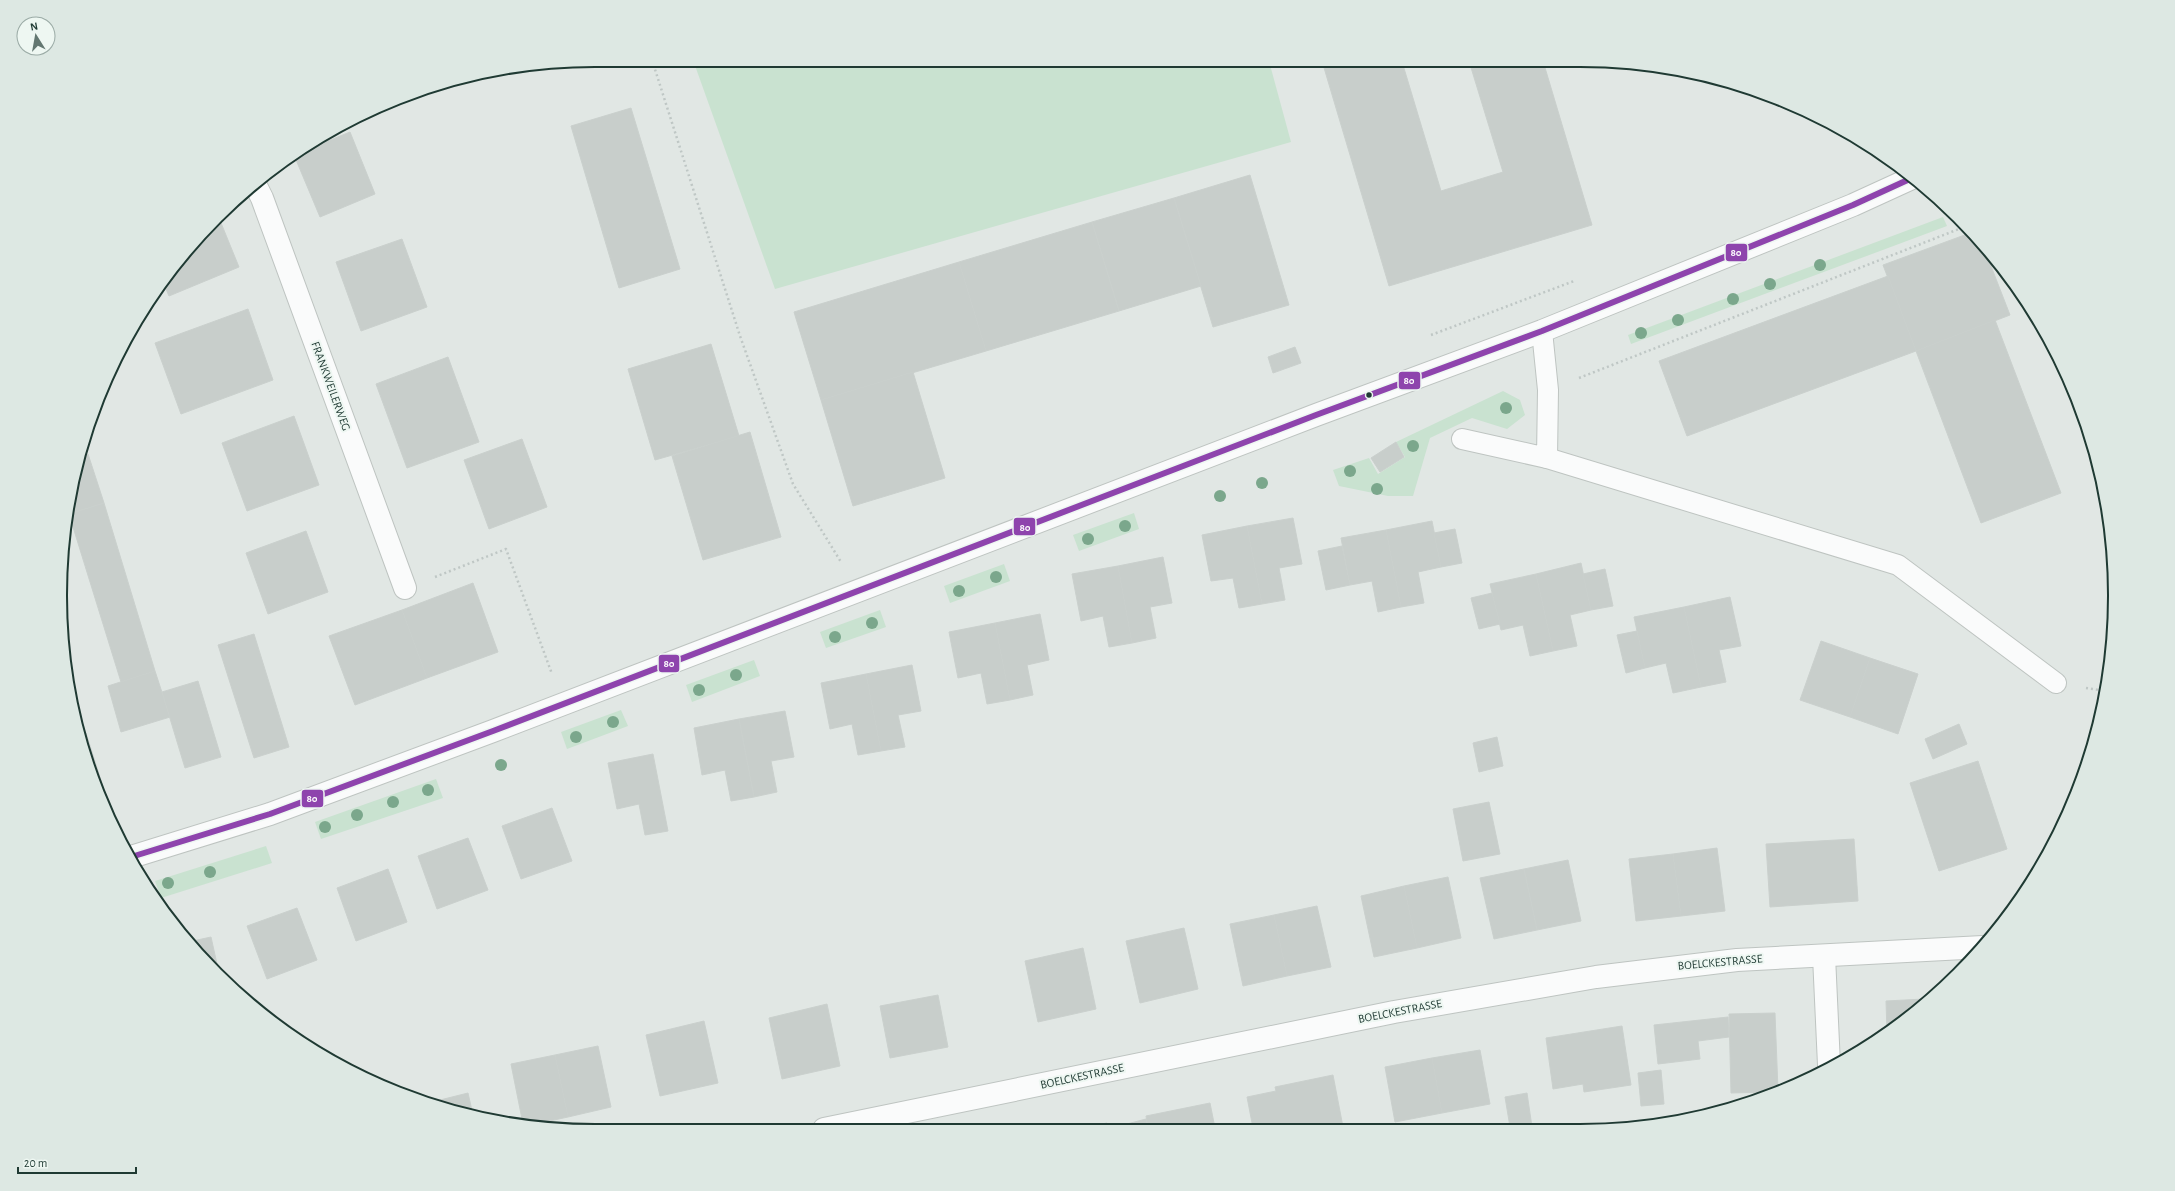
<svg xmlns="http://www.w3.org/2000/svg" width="2175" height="1191" font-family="'Alegreya Sans',sans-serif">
<rect width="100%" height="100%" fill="#e1e7e4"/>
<g fill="#c9e2d0">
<path d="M693 60 1269 61 1291 142 775 289Z"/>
<path d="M1943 217 1947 226 1631 344 1628 335Z"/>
<path d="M1503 391 1520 400 1525 415 1507 429 1472 418 1430 438 1413 496H1388L1339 486 1333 470 1369 458 1378 474 1405 457 1396 442Z"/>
<path d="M1134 513 1139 529 1079 551 1073 535Z"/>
<path d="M1004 564 1010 581 950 603 944 586Z"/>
<path d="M880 610 886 627 826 648 820 632Z"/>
<path d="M754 660 760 676 692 702 686 685Z"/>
<path d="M621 710 628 726 567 749 561 732Z"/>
<path d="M436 779 443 798 321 839 315 822Z"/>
<path d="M266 846 272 863 161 898 155 881Z"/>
</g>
<g fill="#c8cecb" stroke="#cad0cd">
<path d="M1322 61H1416L1403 65 1441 191 1503 172 1469 61H1543L1592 225 1389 286Z"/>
<path d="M631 108 680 269 619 288 571 126Z"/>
<path d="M350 132 375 194 320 217 294 155Z"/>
<path d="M1250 175 1289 305 1213 327 1174 198Z"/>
<path d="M1174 198 1201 286 1119 311 1092 222Z"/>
<path d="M219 218 239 267 169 296 163 282 193 242Z"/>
<path d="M1092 222 1119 311 986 351 959 262Z"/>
<path d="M1970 233 1984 248 2010 315 1916 351 1883 265Z"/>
<path d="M402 239 427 307 361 331 336 262Z"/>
<path d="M959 262 986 351 821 400 794 312Z"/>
<path d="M1888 276 1916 351 1687 436 1659 361Z"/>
<path d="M248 309 273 380 181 414 155 343Z"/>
<path d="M1995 320 2061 493 1981 523 1916 351Z"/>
<path d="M711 344 739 436 655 460 628 369Z"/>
<path d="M1295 347 1301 363 1273 373 1268 357Z"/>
<path d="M448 357 479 442 407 468 376 384Z"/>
<path d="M913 372 945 478 853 506 821 400Z"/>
<path d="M294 416 319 485 247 511 222 443Z"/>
<path d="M750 432 781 537 703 560 672 456Z"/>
<path d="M522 439 547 507 489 529 464 460Z"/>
<path d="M1396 442 1404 457 1380 472 1371 458Z"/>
<path d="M88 454 104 503 69 514 78 457Z"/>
<path d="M104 503 155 671 121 682 69 514Z"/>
<path d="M1293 518 1302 564 1279 568 1285 600 1262 604 1247 526Z"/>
<path d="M1432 521 1441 567 1418 572 1424 603 1401 607 1386 530Z"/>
<path d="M1247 526 1262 604 1239 608 1233 578 1211 581 1202 535Z"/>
<path d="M1455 529 1462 563 1441 567 1434 533Z"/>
<path d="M1386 530 1401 607 1378 612 1372 581 1350 585 1341 538Z"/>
<path d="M306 531 328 592 268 614 246 553Z"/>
<path d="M1342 546 1350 585 1326 590 1318 551Z"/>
<path d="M1163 557 1172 603 1150 607 1156 638 1132 643 1118 566Z"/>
<path d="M1581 563 1591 610 1570 615 1577 646 1553 651 1536 574Z"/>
<path d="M1118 566 1132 643 1109 647 1103 616 1081 621 1072 574Z"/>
<path d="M1605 569 1613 606 1591 610 1583 574Z"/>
<path d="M1536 574 1553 651 1530 656 1523 625 1501 630 1490 584Z"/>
<path d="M473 583 498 652 427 678 402 610Z"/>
<path d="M1492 593 1500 624 1479 629 1471 598Z"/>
<path d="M1730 597 1741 646 1719 650 1726 682 1701 687 1684 607Z"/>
<path d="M1684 607 1701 687 1673 693 1666 663 1645 668 1634 617Z"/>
<path d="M402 610 427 678 355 705 329 636Z"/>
<path d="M1040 614 1049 660 1027 665 1033 695 1010 700 995 623Z"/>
<path d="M995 623 1010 700 987 704 981 673 958 678 949 632Z"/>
<path d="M1637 631 1645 668 1626 673 1617 635Z"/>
<path d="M254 634 289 747 254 758 218 645Z"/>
<path d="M1821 641 1870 658 1850 717 1800 700Z"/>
<path d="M1870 658 1918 674 1898 734 1850 717Z"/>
<path d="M912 665 921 711 898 715 905 747 881 751 866 674Z"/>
<path d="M155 671 170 717 121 732 108 686Z"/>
<path d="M866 674 881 751 858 755 852 724 830 729 821 683Z"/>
<path d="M198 681 221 757 185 768 162 692Z"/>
<path d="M785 711 794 757 771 761 777 792 754 797 739 719Z"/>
<path d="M739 719 754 797 731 801 725 770 702 775 694 728Z"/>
<path d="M1959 724 1967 744 1933 759 1925 739Z"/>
<path d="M86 733 104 790 98 792 79 736Z"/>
<path d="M1497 737 1503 766 1479 772 1473 743Z"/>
<path d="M653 754 668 831 645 835 639 804 617 809 608 763Z"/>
<path d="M1978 761 2007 849 1939 871 1910 783Z"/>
<path d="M1489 802 1500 854 1463 861 1453 809Z"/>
<path d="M552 808 572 861 521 879 502 826Z"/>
<path d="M468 838 488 890 437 909 418 856Z"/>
<path d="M1854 839 1858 901 1770 907 1766 844Z"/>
<path d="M1717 848 1725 911 1681 916 1673 854Z"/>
<path d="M1673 854 1681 916 1636 921 1629 859Z"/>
<path d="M1568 860 1581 921 1537 930 1524 869Z"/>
<path d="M388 869 407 922 356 941 337 888Z"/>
<path d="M1524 869 1537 930 1494 939 1480 878Z"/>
<path d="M1448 877 1461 938 1417 948 1404 886Z"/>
<path d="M1404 886 1417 948 1374 957 1361 896Z"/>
<path d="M1317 906 1331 967 1287 976 1274 915Z"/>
<path d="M297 908 317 960 267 979 247 926Z"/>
<path d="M1274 915 1287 976 1243 986 1230 924Z"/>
<path d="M1184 928 1198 989 1140 1003 1126 941Z"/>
<path d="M211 937 219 973 188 942Z"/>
<path d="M1083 948 1096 1009 1038 1022 1025 961Z"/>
<path d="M938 995 948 1047 890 1058 880 1006Z"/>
<path d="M1924 999 1887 1032 1886 1001Z"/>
<path d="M827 1004 840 1066 782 1079 769 1018Z"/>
<path d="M1775 1013 1778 1090 1772 1092 1731 1093 1729 1014Z"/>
<path d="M1728 1017 1729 1037 1698 1041 1700 1059 1658 1064 1654 1025Z"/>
<path d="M704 1021 718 1083 660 1096 646 1035Z"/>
<path d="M1622 1026 1631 1085 1584 1092 1583 1084 1553 1089 1546 1038Z"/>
<path d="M598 1046 611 1107 568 1117 555 1055Z"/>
<path d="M1480 1050 1490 1104 1442 1113 1432 1058Z"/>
<path d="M555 1055 568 1117 531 1125 523 1124 511 1064Z"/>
<path d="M1432 1058 1442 1113 1395 1122 1385 1067Z"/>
<path d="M1661 1070 1664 1104 1641 1106 1638 1073Z"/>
<path d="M1333 1075 1343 1127 1253 1128 1247 1097 1276 1091 1275 1087Z"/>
<path d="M468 1093 473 1115 457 1113 432 1102Z"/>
<path d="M1527 1093 1532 1127H1510L1505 1097Z"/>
<path d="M1210 1103 1215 1128H1148L1146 1116Z"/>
<path d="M1146 1119 1148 1128H1128L1127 1124Z"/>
<path d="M1107 1123 1108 1128H1081Z"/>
<path d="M1127 1124 1128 1128 1108 1127Z"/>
</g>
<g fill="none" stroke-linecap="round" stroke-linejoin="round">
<g stroke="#bec4c1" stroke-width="22">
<g id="service">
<path d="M1462 439 1547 458 1548 390 1542 331"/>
<path d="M1547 458 1898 565 2056 683"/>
</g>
</g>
<g stroke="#bec4c1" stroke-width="24">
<g id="minor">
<path d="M255 184 262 198 405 588"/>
<path d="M1824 956 1829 1065"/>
<path d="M824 1129 1394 1012 1596 977 1737 960 1983 947"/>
</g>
</g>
<g stroke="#bec4c1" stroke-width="24">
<path id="tertiary" d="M131 857 270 814 493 731 1316 415 1542 331 1853 205 1912 178"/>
</g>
<g stroke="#bfc7c5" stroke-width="2.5" stroke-dasharray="2 3" stroke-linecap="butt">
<path d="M652 60 740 336 793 484 841 562"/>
<path d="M1431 335 1574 281"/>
<path d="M1579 378 1964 227"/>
<path d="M435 577 506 549 552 674"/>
<path d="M2086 688 2105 691"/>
</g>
<use href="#service" stroke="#fafbfb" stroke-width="20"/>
<use href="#minor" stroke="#fafbfb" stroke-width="22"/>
<use href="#tertiary" stroke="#fafbfb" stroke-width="22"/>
<g stroke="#eef7f2" stroke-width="9">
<path id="bus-1" d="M131 857 270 814 493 731 1316 415 1542 331 1853 205 1912 178"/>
</g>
<use href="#bus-1" stroke="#8e44ad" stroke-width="6"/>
</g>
<g fill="#7ba78c">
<circle cx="1820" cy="265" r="6"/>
<circle cx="1770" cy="284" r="6"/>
<circle cx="1733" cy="299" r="6"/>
<circle cx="1678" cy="320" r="6"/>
<circle cx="1641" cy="333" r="6"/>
<circle cx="1506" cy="408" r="6"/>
<circle cx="1413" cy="446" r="6"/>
<circle cx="1350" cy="471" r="6"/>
<circle cx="1262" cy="483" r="6"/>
<circle cx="1377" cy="489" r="6"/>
<circle cx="1220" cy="496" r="6"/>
<circle cx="1125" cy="526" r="6"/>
<circle cx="1088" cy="539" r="6"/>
<circle cx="996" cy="577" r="6"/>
<circle cx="959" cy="591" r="6"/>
<circle cx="872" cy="623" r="6"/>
<circle cx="835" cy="637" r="6"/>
<circle cx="736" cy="675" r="6"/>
<circle cx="699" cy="690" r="6"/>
<circle cx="613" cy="722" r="6"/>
<circle cx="576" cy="737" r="6"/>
<circle cx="501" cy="765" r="6"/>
<circle cx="428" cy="790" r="6"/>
<circle cx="393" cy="802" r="6"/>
<circle cx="357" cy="815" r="6"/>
<circle cx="325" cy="827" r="6"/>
<circle cx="210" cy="872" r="6"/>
<circle cx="168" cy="883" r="6"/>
</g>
<circle fill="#1f3a33" stroke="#eef7f2" stroke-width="1.5" cx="1369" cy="395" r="3.5"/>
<g text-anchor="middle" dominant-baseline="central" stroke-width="4" stroke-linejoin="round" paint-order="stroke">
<g font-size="12" fill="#1f3a33" stroke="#eef7f2">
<text transform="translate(331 386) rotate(70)">FRANKWEILERWEG</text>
<text transform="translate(1720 962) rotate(-5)">BOELCKESTRASSE</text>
<text transform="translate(1400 1011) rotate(-11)">BOELCKESTRASSE</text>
<text transform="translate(1082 1076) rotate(-12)">BOELCKESTRASSE</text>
</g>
</g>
<path d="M0 0H2175V1191H0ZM595 67H1580A528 528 0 0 1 2108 595V596A528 528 0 0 1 1580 1124H595A528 528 0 0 1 67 596V595A528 528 0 0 1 595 67Z" fill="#dde8e3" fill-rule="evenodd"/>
<path fill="none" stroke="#1f3a33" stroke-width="2" d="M595 67H1580A528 528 0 0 1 2108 595V596A528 528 0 0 1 1580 1124H595A528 528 0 0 1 67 596V595A528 528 0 0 1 595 67Z"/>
<g stroke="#eef7f2" stroke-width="1.5">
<rect x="1725" y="243" width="23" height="19" rx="4" fill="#8e44ad"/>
<rect x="1398" y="371" width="23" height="19" rx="4" fill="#8e44ad"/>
<rect x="1013" y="517" width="23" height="19" rx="4" fill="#8e44ad"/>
<rect x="658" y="654" width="22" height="19" rx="4" fill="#8e44ad"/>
<rect x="301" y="789" width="23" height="19" rx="4" fill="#8e44ad"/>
</g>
<g font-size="11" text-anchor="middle" font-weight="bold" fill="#fff">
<text x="1736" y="256">80</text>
<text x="1409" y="384">80</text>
<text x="1025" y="531">80</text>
<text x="669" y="667">80</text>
<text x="312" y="802">80</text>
</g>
<g transform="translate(36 36) rotate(349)"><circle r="19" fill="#eef7f2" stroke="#9baba6"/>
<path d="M0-3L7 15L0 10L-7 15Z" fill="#637771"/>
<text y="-6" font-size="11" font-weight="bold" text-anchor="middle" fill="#1f3a33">N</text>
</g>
<path d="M18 1167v6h118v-6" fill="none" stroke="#1f3a33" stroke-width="2"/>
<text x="24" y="1167" font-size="12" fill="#1f3a33" stroke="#eef7f2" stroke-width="3" paint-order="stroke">20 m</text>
</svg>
